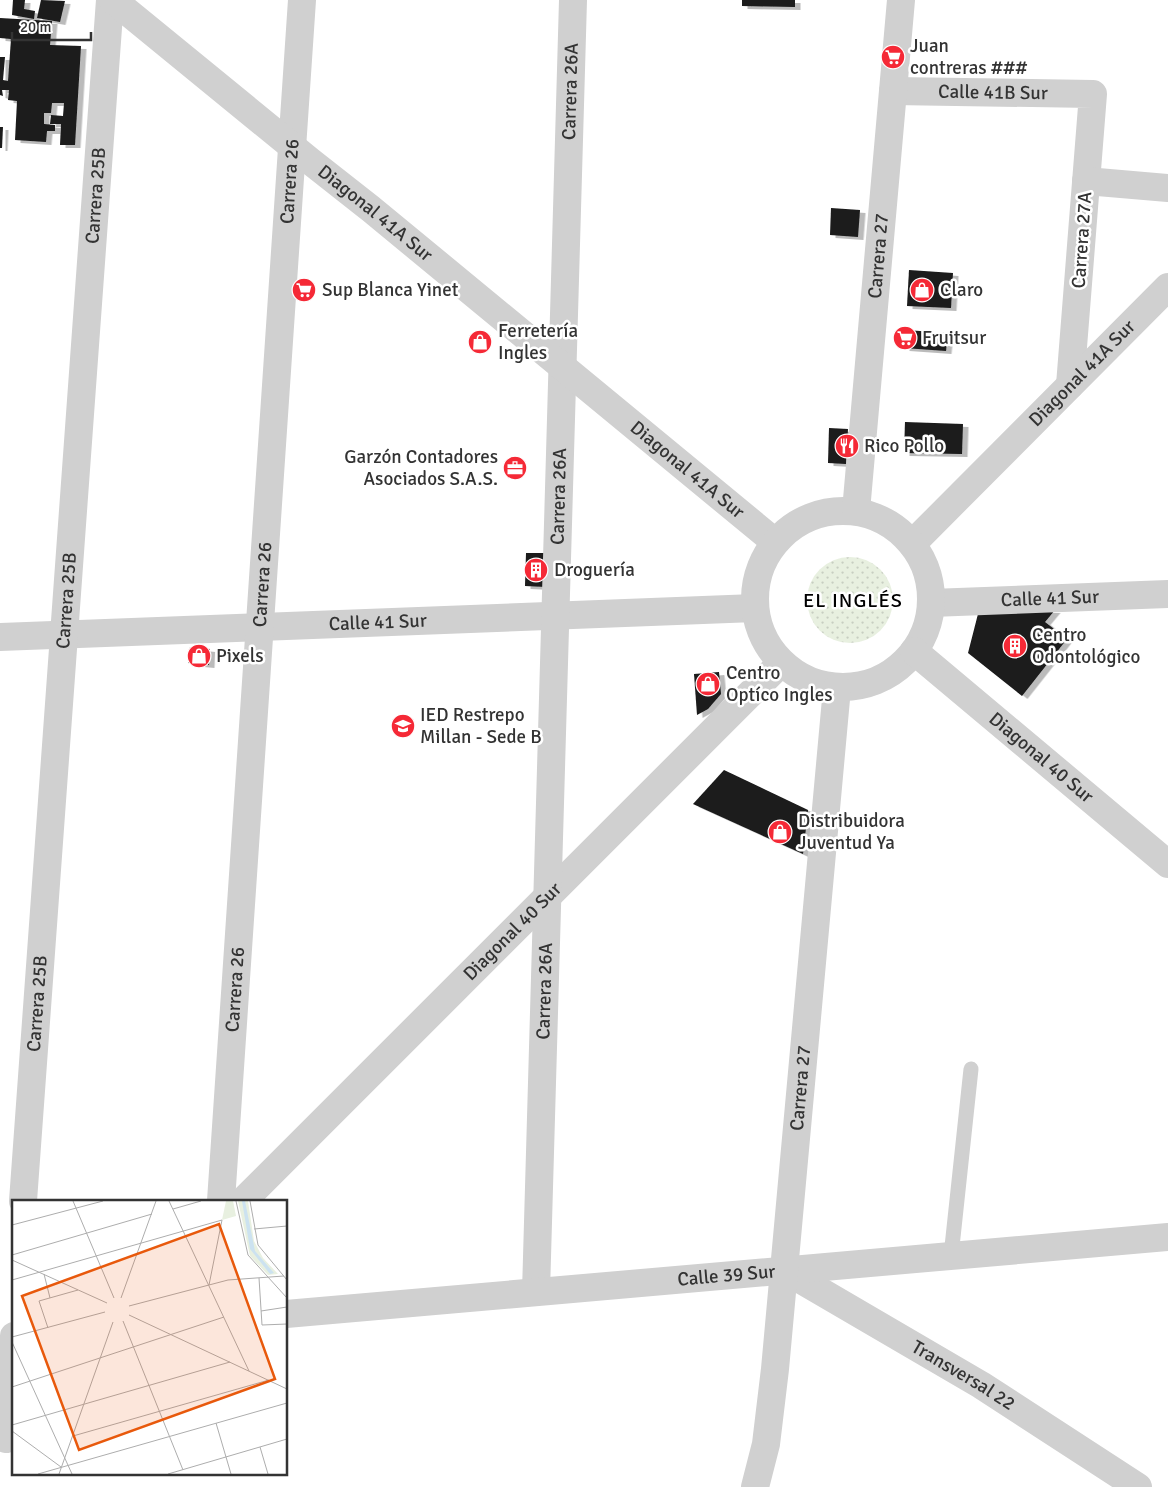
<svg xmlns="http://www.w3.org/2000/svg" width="1168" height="1487" font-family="Signika,sans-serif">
<defs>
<pattern id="grass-dots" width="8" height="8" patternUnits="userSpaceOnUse" patternTransform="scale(1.25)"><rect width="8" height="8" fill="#e8f0e0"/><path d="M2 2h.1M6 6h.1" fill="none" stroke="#c7cec1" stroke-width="1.8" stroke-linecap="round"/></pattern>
<filter id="shadow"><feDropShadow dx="5.5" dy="3" stdDeviation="0" flood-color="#0004"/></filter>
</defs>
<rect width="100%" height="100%" fill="#fff"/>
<circle fill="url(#grass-dots)" cx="850" cy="600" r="43"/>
<g fill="#1a1a1a" filter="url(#shadow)">
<path d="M13 0H25L24 9 35 11 34 19 12 15Z"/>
<path d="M41 0 65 1 60 22 37 18Z"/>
<path d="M742 0H795V7L742 6Z"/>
<path d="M0 18 52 21 50 45 81 46 75 145H60L61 124H50L51 115 63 116 64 103H52L51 113H44V124L55 125V131H47L46 142 15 140 17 101 8 100 9 90H2L3 96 0 95V57H5L3 80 8 81 11 39 0 38Z"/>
<path d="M0 127H3L2 148H0Z"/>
<path d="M831 208 860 210 858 237 830 235Z"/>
<path d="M909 270 953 273 951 308 907 306Z"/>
<path d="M906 330 948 333 946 351 904 348Z"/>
<path d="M905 422 963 424 962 454 904 453Z"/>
<path d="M829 428 848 429 846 464 828 463Z"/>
<path d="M526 553H547L546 587 525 586Z"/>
<path d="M979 610H1055L1045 622 1067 639 1022 696 968 653Z"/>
<path d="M190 647 210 649 209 665 188 663Z"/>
<path d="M719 672 721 694 708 709 697 715 694 674Z"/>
<path d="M724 770 808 810 803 854 693 804Z"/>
</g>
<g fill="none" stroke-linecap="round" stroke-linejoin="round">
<path stroke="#d0d0d0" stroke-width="15" d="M951 1256 971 1069"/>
<g stroke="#d0d0d0" stroke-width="28">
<path id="s1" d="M893 91 1093 94 1070 385"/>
<path d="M1086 181 1168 188"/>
<path id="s2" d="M912 544 1168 287"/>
<path id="s3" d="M931 603 1168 594"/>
<path id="s4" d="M0 637 755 608"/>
<path id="s5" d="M23 1201 110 0"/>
<path id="s6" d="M221 1201 302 0"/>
<path id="s7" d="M243 1201 781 663"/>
<path id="s8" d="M784 1270 981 1385 1138 1487"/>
<path id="s9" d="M536 1292 573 0"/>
<path id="s10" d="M286 1314 1168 1237"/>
<path d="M6 1439 14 1336"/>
</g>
<g stroke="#d0d0d0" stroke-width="28">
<path id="s11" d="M113 0 310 161 371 209 775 542"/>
<circle cx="843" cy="599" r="88"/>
<path id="s12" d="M856 511 901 0"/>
<path id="s13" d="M914 651 1168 864"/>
<path id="s14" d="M755 1487 766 1444 775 1369 837 688"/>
</g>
</g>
<defs>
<g id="supermarket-disc" transform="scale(1.25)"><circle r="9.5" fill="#f52936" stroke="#fff"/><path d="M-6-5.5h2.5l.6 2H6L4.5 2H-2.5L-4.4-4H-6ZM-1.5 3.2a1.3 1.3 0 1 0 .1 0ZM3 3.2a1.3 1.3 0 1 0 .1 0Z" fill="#fff"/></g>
<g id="shop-disc" transform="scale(1.25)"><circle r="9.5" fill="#f52936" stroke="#fff"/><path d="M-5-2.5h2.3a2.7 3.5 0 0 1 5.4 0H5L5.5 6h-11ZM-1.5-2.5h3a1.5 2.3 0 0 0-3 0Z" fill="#fff"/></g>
<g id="restaurant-disc" transform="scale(1.25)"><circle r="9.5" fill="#f52936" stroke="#fff"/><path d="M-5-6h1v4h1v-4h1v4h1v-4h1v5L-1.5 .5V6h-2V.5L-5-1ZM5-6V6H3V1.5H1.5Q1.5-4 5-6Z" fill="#fff"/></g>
<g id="office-disc" transform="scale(1.25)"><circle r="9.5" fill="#f52936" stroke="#fff"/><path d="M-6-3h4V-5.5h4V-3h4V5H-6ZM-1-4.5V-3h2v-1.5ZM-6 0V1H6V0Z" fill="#fff"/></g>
<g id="building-disc" transform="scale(1.25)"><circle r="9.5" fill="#f52936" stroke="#fff"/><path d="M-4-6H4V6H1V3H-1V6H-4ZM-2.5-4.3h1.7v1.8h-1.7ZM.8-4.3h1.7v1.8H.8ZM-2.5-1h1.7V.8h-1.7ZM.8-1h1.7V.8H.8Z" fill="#fff"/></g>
<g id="school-disc" transform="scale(1.25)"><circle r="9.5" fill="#f52936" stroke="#fff"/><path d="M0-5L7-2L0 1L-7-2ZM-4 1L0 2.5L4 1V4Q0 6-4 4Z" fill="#fff"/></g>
</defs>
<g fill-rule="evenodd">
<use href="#supermarket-disc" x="893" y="57"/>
<use href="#supermarket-disc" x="304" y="290"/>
<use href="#shop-disc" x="922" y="290"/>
<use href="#supermarket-disc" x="905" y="338"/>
<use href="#shop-disc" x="480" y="342"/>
<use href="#restaurant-disc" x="847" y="446"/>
<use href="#office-disc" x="515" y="468"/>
<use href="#building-disc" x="536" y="570"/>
<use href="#building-disc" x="1015" y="646"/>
<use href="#shop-disc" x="199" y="656"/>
<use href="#shop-disc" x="708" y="684"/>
<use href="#school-disc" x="403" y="726"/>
<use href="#shop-disc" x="780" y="832"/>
</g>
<g text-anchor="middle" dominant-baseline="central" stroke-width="5" stroke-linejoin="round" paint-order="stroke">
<g font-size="19" fill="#333" stroke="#fff" text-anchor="start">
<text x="910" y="46">Juan<tspan x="910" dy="22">contreras ###</tspan></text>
<text x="322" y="290">Sup Blanca Yinet</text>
<text x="940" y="290">Claro</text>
<text x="498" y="331">Ferretería<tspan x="498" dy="22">Ingles</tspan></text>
<text x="922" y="338">Fruitsur</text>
<text x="864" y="446">Rico Pollo</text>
<text x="498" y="457" text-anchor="end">Garzón Contadores<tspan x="498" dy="22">Asociados S.A.S.</tspan></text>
<text x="554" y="570">Droguería</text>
<text x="1032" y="635">Centro<tspan x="1032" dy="22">Odontológico</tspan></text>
<text x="216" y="656">Pixels</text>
<text x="726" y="673">Centro<tspan x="726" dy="22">Optíco Ingles</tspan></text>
<text x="420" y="715">IED Restrepo<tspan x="420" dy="22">Millan - Sede B</tspan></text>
<text x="798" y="821">Distribuidora<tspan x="798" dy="22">Juventud Ya</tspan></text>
</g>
<g font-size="19" fill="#333" stroke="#fff">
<text stroke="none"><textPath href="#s9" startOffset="1201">Carrera 26A</textPath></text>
<text stroke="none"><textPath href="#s1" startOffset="100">Calle 41B Sur</textPath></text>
<text stroke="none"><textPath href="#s6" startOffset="1022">Carrera 26</textPath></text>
<text stroke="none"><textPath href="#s5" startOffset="1008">Carrera 25B</textPath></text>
<text stroke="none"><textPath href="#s11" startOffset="338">Diagonal 41A Sur</textPath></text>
<text transform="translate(1082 240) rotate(-86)">Carrera 27A</text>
<text stroke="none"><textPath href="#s12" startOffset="256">Carrera 27</textPath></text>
<text stroke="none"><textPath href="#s2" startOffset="241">Diagonal 41A Sur</textPath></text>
<text stroke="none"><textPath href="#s11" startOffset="742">Diagonal 41A Sur</textPath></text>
<text stroke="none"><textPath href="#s9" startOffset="796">Carrera 26A</textPath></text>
<text stroke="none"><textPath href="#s6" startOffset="618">Carrera 26</textPath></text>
<text stroke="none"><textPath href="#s3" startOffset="119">Calle 41 Sur</textPath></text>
<text stroke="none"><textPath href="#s5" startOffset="602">Carrera 25B</textPath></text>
<text stroke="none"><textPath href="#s4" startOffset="378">Calle 41 Sur</textPath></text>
<text stroke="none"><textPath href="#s13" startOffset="166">Diagonal 40 Sur</textPath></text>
<text stroke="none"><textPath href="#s7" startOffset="381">Diagonal 40 Sur</textPath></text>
<text stroke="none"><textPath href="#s6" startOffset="212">Carrera 26</textPath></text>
<text stroke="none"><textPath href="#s9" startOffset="301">Carrera 26A</textPath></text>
<text stroke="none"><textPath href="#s5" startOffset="198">Carrera 25B</textPath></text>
<text stroke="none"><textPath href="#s14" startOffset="402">Carrera 27</textPath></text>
<text stroke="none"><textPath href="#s10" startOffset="442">Calle 39 Sur</textPath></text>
<text stroke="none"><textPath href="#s8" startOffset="208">Transversal 22</textPath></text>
</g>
<g font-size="20" letter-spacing="1" fill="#000" stroke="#fff">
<text x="853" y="600">EL INGLÉS</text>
</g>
</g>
<g transform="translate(12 1200)">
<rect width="275" height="275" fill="#fff"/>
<path d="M226 1H236L242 41 251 58 266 74 256 75 238 56Z" fill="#e8f0e0"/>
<path d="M214 1H221L224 16 210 20Z" fill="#e8f0e0"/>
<path d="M230 1H233L243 51 262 73 258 74 238 49Z" fill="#cce2f0"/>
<path fill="none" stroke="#adadad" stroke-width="1" d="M61 1 102 98M157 1 237 171M224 1 236 55 275 98M238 1 246 45 275 80M161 9 189 1M0 25 91 1M242 29 275 26M0 55 140 14M0 60 95 103M32 74 38 98M247 78 250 125 275 124M0 80 210 20 197 85M109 98 144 1M117 106 216 80 272 76M249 111 275 107M117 115 275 189M111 121 171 270M36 128 27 101 66 90M0 137 93 112M0 142 60 274M0 187 212 117M204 223 219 274M0 225 218 162M0 231 49 267M61 236 257 180M248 247 256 274M26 274 275 203M47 274 101 122M156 274 275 239"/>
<path fill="#e8590c" fill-opacity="0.15" stroke="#e8590c" stroke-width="2.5" d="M207 24 263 179 67 250 10 96Z"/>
<rect width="275" height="275" fill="none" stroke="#333" stroke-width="2.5"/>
</g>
<path d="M12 32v8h79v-8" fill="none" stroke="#333333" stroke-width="2.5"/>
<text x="20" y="32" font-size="15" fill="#333333" stroke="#ffffff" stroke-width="4" paint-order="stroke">20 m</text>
</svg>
